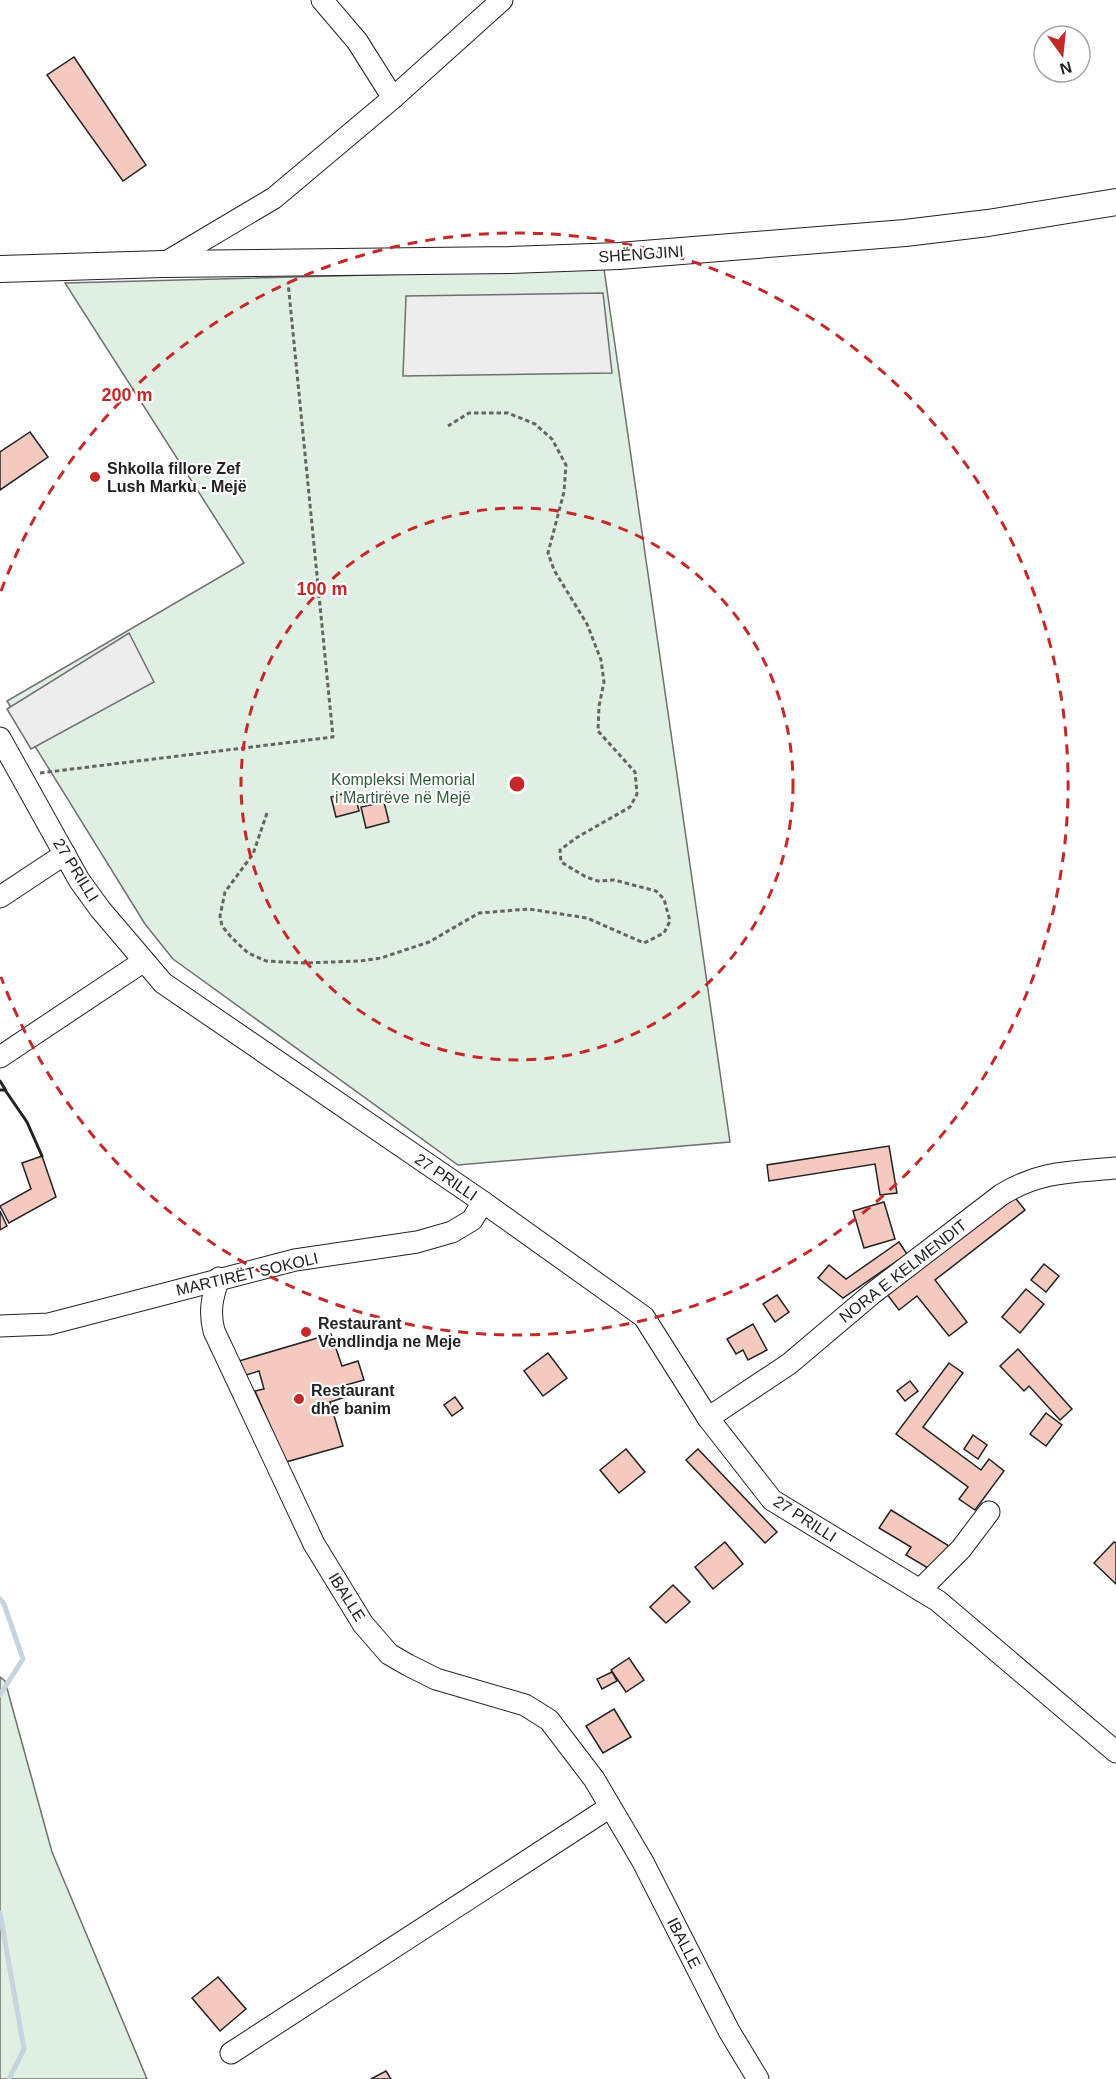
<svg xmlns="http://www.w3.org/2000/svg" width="1116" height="2079" font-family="Helvetica,sans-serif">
<rect width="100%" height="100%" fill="#fff"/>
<g fill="#e0efe3" stroke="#6f6f6f" stroke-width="1.5">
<path d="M604 269 730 1142 458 1165 173 959 145 924 7 701 244 563 65 283Z"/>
<path d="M0 1677 5 1681 52 1852 147 2079H0Z"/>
</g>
<g fill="#ededed" stroke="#6f6f6f" stroke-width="1.5">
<path d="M603 293 612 373 403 376 406 296Z"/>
<path d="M129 633 154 682 31 749 7 709Z"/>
</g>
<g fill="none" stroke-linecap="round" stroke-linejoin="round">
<g stroke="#c7d3dd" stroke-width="5">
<path d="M0 1599 4 1604 23 1659 0 1695"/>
<path d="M0 1913 24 2049 9 2079"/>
</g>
</g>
<g fill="#f3c9c0" stroke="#222" stroke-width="1.5">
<path d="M74 57 146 165 123 181 47 75Z"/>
<path d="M30 432 48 457 0 490V452Z"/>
<path d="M354 791 359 811 336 817 331 797Z"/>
<path d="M384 802 389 822 366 828 361 807Z"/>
<path d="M889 1146 897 1193 880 1195 875 1164 769 1181 767 1165Z"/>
<path d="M42 1156 56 1197 9 1223 0 1206 31 1189 22 1163Z"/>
<path d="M1013 1195 1025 1210 935 1280 967 1322 949 1336 917 1296 899 1310 886 1293Z"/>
<path d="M884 1202 895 1239 864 1248 853 1211Z"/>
<path d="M0 1211 7 1226 0 1230Z"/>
<path d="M899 1242 907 1254 843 1298 818 1278 829 1265 846 1279Z"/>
<path d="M1044 1264 1059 1276 1046 1292 1031 1280Z"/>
<path d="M1026 1289 1044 1304 1020 1333 1002 1317Z"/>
<path d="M777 1295 789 1312 775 1322 763 1304Z"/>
<path d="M753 1324 767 1350 748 1360 743 1350 736 1354 727 1339Z"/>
<path d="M331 1334 342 1366 358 1361 364 1380 346 1385 349 1396 330 1402 343 1446 286 1462 255 1391 264 1389 259 1371 243 1376 239 1361Z"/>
<path d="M1018 1349 1072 1409 1060 1420 1029 1386 1024 1391 1000 1366Z"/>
<path d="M548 1353 567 1378 543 1396 524 1371Z"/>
<path d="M949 1363 963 1373 923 1427 981 1470 989 1459 1004 1471 975 1510 959 1499 968 1487 896 1434Z"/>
<path d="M910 1381 918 1391 905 1401 897 1391Z"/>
<path d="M455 1397 463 1408 452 1416 444 1405Z"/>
<path d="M1046 1413 1062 1425 1046 1446 1030 1434Z"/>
<path d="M973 1435 987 1445 978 1459 964 1449Z"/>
<path d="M626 1449 645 1472 619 1493 600 1470Z"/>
<path d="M698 1449 777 1532 765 1543 686 1460Z"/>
<path d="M891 1510 949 1546 933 1571 906 1555 911 1547 879 1528Z"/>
<path d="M725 1542 743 1564 713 1589 695 1567Z"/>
<path d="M1114 1542 1116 1543V1584L1094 1563Z"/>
<path d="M673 1585 690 1602 666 1623 650 1607Z"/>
<path d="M629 1658 644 1680 626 1692 611 1670Z"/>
<path d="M612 1672 617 1681 602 1689 597 1679Z"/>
<path d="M614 1709 631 1737 603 1753 586 1726Z"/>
<path d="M218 1977 246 2009 220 2031 192 1998Z"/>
<path d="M386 2071 391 2079H371Z"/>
</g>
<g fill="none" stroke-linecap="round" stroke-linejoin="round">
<g stroke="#222" stroke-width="23">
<g id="minor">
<path d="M322 0 357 41 393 98"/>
<path d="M163 264 274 198 393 98 502 0"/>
<path d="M0 738 79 880 100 909 163 983 483 1202 644 1317 708 1418 772 1500 938 1601 1116 1752"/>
<path d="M0 897 65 854"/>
<path d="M0 1057 144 961"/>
<path d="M219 1278C212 1297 209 1312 214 1331L314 1544 363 1624 389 1654 408 1665 436 1679 525 1705 549 1720 594 1779 643 1862 729 2031 758 2079"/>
<path d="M0 1326 49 1324 295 1260 417 1242 452 1232 472 1220 483 1202"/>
<path d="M708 1418 789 1364 873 1293 1001 1195C1039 1171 1072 1172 1116 1168"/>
<path d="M920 1590 961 1549 989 1512"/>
<path d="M231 2053 610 1807"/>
</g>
</g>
<g stroke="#222" stroke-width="28">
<path id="major" d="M0 269 163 264 510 260 619 256 905 233 988 223 1116 202"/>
</g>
<g stroke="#646464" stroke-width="3" stroke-dasharray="4.5 3" stroke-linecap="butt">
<path d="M40 773 333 737 288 282"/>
<path d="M267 813 253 854 225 892 220 916 222 926 231 937 248 953 266 961 304 963 360 961 381 958 429 942 479 913 529 909 587 918 644 943 664 933 670 921 664 899 656 891 614 880 598 881 586 877 561 862 560 850 576 838 630 807 637 794 635 772 598 731 599 706 604 682 601 660 587 624 554 570 548 553 564 492 566 465 552 439 535 424 508 413H469L448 426"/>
</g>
<use href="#minor" stroke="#fff" stroke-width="21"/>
<use href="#major" stroke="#fff" stroke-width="26"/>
<g stroke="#222" stroke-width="3">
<path d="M0 1081 5 1089"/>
<path d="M0 1090H5L27 1122 42 1156"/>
</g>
</g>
<g fill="none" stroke="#c62828" stroke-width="3" stroke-dasharray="10 8">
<circle cx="517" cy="784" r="276"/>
<path d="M1 591A551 551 0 1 1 1 977"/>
</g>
<g fill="#c62828" stroke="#fff" stroke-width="2">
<circle cx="95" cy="477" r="6"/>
<circle cx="306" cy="1332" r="6"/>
<circle cx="299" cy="1399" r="6"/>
</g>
<g text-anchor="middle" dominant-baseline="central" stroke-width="4.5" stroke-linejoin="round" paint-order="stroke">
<g font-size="16" fill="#222" stroke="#fff">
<text transform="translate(641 254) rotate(-4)">SHËNGJINI</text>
<text transform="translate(76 870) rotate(58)">27 PRILLI</text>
<text transform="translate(446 1177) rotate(34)">27 PRILLI</text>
<text transform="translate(903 1271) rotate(-38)">NORA E KELMENDIT</text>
<text transform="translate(247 1274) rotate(-13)">MARTIRËT SOKOLI</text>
<text transform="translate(805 1519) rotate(33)">27 PRILLI</text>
<text transform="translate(347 1597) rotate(58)">IBALLE</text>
<text transform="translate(684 1943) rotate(63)">IBALLE</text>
</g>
<g font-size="16" font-weight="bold" fill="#222" stroke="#fff" text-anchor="start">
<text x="107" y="468">Shkolla fillore Zef<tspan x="107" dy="18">Lush Marku - Mejë</tspan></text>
<text x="318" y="1323">Restaurant<tspan x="318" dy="18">Vendlindja ne Meje</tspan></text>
<text x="311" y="1390">Restaurant<tspan x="311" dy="18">dhe banim</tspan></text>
</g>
<g font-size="16" fill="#2f5e38" stroke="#fff">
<text x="403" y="779">Kompleksi Memorial<tspan x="403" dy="18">i Martirëve në Mejë</tspan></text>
</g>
</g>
<circle cx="517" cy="784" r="9" fill="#c62828" stroke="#fff" stroke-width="3"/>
<g font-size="18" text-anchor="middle" font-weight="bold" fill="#c62828" stroke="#fff" stroke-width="4.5" stroke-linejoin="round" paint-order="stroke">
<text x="127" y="401">200 m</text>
<text x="322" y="595">100 m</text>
</g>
<g transform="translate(1062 54) rotate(165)"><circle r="28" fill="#ffffff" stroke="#a7a7a7" stroke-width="1.5"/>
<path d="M0-4.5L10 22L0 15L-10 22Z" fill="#c62828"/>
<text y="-9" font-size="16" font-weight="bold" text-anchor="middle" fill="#222222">N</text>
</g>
</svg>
